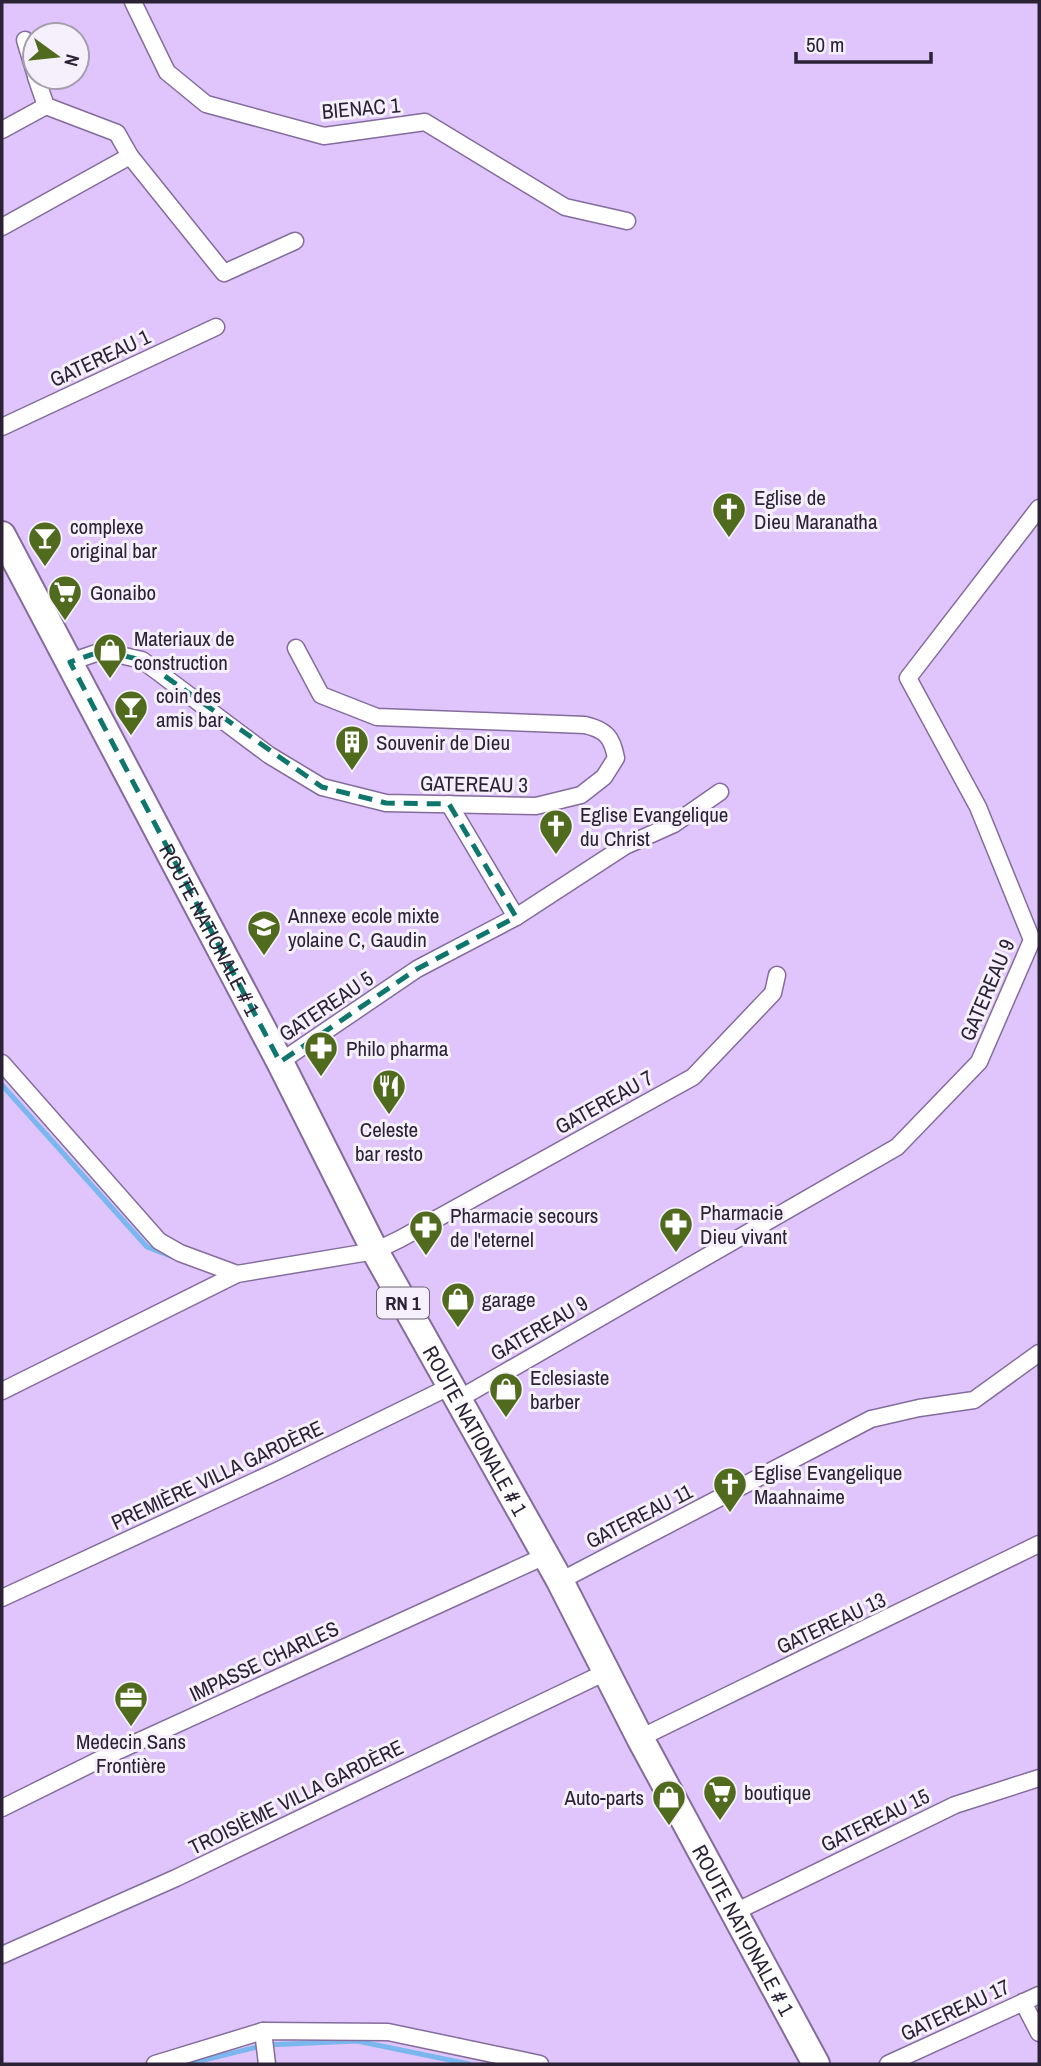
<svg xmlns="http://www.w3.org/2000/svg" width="1041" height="2066" font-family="'Archivo Narrow',sans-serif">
<rect width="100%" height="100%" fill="#dfc5fb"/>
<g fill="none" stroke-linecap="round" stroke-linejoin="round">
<g stroke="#79b7ee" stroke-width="5">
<path d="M2 1085 147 1247 173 1257"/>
<path d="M188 2064 265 2045 357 2041 469 2064"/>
</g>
<g stroke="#846c9d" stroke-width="19">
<g id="street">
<path d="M133 2 167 72 206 104 324 136 425 122 565 207 627 221"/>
<path d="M25 40 35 73"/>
<path d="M36 77 46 106 117 133 130 156 224 273 295 241"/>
<path d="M2 130 46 106"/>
<path d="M2 227 130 156"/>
<path d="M2 427 216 327"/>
<path d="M70 662 102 651 142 660 269 755 322 787 386 803 536 806 581 795 604 777 616 758C612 737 606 730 585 725L377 717 321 695 296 648"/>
<path d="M449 804 516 917"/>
<path d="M280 1062 417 969 516 917 625 846 674 824 720 792"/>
<path d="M2 1063 159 1241 180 1253 237 1274"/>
<path d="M2 1391 237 1274 375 1251 400 1239 693 1077 773 993 777 975"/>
<path d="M457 1400 897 1147 979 1062 1032 940 978 807 908 678 1039 508"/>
<path d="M560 1581 871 1419 919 1408 974 1400 1039 1353"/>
<path d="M2 1598 279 1470 449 1387"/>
<path d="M640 1738 1039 1544"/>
<path d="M2 1808 111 1754 545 1556"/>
<path d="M733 1913 955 1805 1039 1778"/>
<path d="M2 1955 176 1878 606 1672"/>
<path d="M1023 2002 1039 2033"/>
<path d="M263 2031 267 2064"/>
<path d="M155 2064 263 2031 388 2032 540 2064"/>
<path d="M888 2064 1039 1995"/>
</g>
</g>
<g stroke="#846c9d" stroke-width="30">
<g id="primary">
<path id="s1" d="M2 535 280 1062 375 1251 560 1581 640 1738 816 2064"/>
</g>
</g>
<use href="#street" stroke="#fff" stroke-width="16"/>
<use href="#primary" stroke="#fff" stroke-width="26"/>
</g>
<path fill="none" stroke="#0f766e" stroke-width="5" stroke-dasharray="14 9" stroke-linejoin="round" d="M102 651 142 660 322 787 386 803 449 804 516 917 417 969 280 1062 70 662Z"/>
<defs>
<g id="church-pin" transform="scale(1.75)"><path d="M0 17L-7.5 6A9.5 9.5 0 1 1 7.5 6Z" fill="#506b1d" stroke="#f5f0fb"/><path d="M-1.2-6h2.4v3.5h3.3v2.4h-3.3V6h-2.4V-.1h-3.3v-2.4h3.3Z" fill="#fff"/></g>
<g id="bar-pin" transform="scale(1.75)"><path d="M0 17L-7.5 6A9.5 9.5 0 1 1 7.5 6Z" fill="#506b1d" stroke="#f5f0fb"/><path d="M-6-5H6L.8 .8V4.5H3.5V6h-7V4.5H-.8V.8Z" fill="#fff"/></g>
<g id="supermarket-pin" transform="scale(1.75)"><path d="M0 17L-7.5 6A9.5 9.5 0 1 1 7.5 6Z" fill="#506b1d" stroke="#f5f0fb"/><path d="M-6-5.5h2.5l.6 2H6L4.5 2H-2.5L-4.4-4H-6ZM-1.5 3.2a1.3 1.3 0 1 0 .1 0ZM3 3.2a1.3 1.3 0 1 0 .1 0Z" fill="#fff"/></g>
<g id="shop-pin" transform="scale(1.75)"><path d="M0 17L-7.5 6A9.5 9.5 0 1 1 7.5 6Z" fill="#506b1d" stroke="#f5f0fb"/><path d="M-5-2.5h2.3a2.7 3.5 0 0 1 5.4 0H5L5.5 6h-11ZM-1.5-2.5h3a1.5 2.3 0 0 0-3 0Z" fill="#fff"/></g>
<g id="building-pin" transform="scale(1.75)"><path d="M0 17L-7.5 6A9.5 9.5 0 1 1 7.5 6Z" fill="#506b1d" stroke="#f5f0fb"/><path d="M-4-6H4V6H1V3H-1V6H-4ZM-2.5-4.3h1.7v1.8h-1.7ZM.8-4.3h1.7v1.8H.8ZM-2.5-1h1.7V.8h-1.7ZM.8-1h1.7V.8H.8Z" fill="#fff"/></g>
<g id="school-pin" transform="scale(1.75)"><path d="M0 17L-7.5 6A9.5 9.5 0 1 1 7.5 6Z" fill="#506b1d" stroke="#f5f0fb"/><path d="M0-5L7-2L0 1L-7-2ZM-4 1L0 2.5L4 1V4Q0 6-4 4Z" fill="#fff"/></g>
<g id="pharmacy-pin" transform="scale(1.75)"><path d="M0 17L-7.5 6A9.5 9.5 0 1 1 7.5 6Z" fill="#506b1d" stroke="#f5f0fb"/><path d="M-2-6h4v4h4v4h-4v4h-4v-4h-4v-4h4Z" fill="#fff"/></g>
<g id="restaurant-pin" transform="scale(1.75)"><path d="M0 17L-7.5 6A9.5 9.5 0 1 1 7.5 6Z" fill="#506b1d" stroke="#f5f0fb"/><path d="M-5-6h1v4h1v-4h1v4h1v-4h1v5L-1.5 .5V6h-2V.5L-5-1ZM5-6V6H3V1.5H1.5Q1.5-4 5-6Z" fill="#fff"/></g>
<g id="office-pin" transform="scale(1.75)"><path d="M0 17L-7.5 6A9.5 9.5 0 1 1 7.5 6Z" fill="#506b1d" stroke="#f5f0fb"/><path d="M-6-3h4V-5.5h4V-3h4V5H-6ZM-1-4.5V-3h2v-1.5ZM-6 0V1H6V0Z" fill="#fff"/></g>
</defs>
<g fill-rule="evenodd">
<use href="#church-pin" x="729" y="509"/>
<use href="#bar-pin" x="45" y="538"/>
<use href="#supermarket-pin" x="65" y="592"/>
<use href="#shop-pin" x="110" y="650"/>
<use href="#bar-pin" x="131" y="707"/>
<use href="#building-pin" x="352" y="742"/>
<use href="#church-pin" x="556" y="826"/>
<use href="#school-pin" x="264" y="927"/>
<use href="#pharmacy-pin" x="321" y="1048"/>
<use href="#restaurant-pin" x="389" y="1086"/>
<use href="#pharmacy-pin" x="676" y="1224"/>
<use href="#pharmacy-pin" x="426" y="1227"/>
<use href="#shop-pin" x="458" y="1299"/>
<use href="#shop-pin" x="506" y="1389"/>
<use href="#church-pin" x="730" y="1484"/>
<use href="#office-pin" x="131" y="1698"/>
<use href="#supermarket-pin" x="720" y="1792"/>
<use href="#shop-pin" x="669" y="1797"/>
</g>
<g text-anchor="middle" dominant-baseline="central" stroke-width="6" stroke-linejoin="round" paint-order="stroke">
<rect fill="#f5f0fb" stroke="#686071" stroke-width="2" x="377" y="1287.5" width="52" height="31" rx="5"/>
<g font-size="19" font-weight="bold" fill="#2c2236">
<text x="403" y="1303">RN 1</text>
</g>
<g font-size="21" fill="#2c2236" stroke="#f5f0fb">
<text transform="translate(361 108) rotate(-5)">BIENAC 1</text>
<text transform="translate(100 358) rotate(-25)">GATEREAU 1</text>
<text transform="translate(474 784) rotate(1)">GATEREAU 3</text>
<text stroke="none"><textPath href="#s1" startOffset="446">ROUTE NATIONALE # 1</textPath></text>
<text transform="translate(987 990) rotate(-67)">GATEREAU 9</text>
<text transform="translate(326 1006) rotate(-34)">GATEREAU 5</text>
<text transform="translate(604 1102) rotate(-29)">GATEREAU 7</text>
<text transform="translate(539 1328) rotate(-30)">GATEREAU 9</text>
<text stroke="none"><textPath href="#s1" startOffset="1013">ROUTE NATIONALE # 1</textPath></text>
<text transform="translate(217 1475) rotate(-25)">PREMIÈRE VILLA GARDÈRE</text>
<text transform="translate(639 1516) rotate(-27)">GATEREAU 11</text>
<text transform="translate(831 1623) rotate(-25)">GATEREAU 13</text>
<text transform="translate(264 1661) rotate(-25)">IMPASSE CHARLES</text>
<text transform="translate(296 1797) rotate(-26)">TROISIÈME VILLA GARDÈRE</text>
<text transform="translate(875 1820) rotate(-26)">GATEREAU 15</text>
<text stroke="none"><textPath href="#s1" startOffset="1580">ROUTE NATIONALE # 1</textPath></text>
<text transform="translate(955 2010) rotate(-25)">GATEREAU 17</text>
</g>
<g font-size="21" fill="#2c2236" stroke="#f5f0fb" text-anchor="start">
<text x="754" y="497">Eglise de<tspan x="754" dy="24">Dieu Maranatha</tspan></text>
<text x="70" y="526">complexe<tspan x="70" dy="24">original bar</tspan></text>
<text x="90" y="592">Gonaibo</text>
<text x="134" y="638">Materiaux de<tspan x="134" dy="24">construction</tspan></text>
<text x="156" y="695">coin des<tspan x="156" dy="24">amis bar</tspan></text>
<text x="376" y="742">Souvenir de Dieu</text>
<text x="580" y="814">Eglise Evangelique<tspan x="580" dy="24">du Christ</tspan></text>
<text x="288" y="915">Annexe ecole mixte<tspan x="288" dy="24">yolaine C, Gaudin</tspan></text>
<text x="346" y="1048">Philo pharma</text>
<text x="389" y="1129" text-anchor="middle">Celeste<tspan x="389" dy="24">bar resto</tspan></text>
<text x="700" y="1212">Pharmacie<tspan x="700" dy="24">Dieu vivant</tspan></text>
<text x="450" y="1215">Pharmacie secours<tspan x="450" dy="24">de l'eternel</tspan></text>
<text x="482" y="1299">garage</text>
<text x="530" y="1377">Eclesiaste<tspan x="530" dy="24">barber</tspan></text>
<text x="754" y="1472">Eglise Evangelique<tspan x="754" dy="24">Maahnaime</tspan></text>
<text x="131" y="1741" text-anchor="middle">Medecin Sans<tspan x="131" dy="24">Frontière</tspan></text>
<text x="744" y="1792">boutique</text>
<text x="644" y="1797" text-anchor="end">Auto-parts</text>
</g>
</g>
<rect width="1041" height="2066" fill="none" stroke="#2c2236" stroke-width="7"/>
<g transform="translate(56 56) rotate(105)"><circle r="33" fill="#f5f0fb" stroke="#a59eac" stroke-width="2"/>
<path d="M0-5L12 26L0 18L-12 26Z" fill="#506b1d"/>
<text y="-10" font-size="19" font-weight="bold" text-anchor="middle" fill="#2c2236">N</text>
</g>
<path d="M796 52v10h135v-10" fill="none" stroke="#2c2236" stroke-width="3.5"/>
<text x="806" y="52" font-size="21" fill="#2c2236" stroke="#f5f0fb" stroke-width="5" paint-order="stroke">50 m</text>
</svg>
